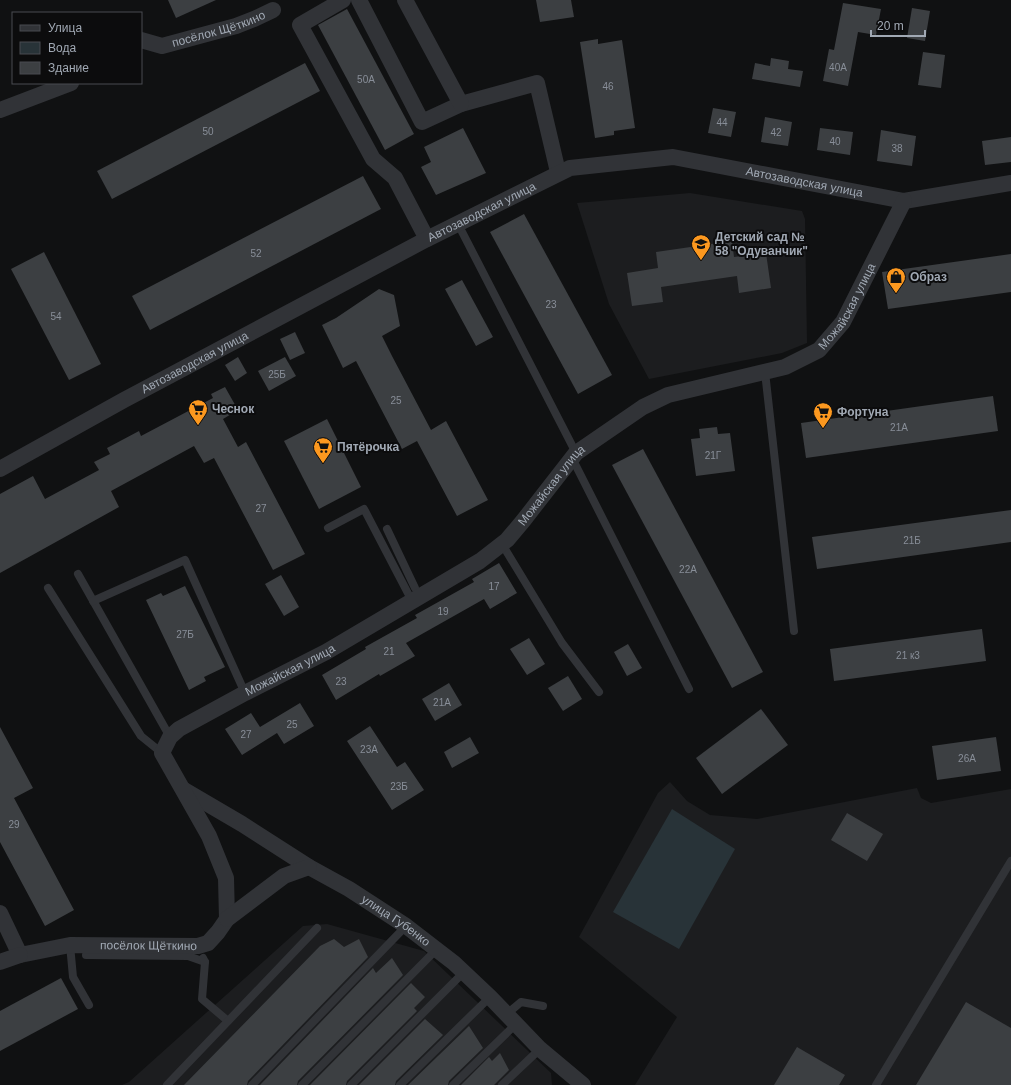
<svg xmlns="http://www.w3.org/2000/svg" width="1011" height="1085" font-family="Arial,sans-serif">
<rect width="100%" height="100%" fill="#101112"/>
<g fill="#1c1d1f">
<path d="M690 193 802 211 805 219 807 343 782 353 649 379 609 304 577 203Z"/>
<path d="M670 782 687 801 710 815 757 819 917 788 921 798 931 803 1011 789V1085H635L677 1017 579 937 658 793Z"/>
<path d="M327 924 424 951 551 1073 552 1085H122L129 1082 303 926Z"/>
</g>
<path fill="#283338" d="M672 809 735 849 679 949 613 912Z"/>
<g fill="#3c3f42">
<path d="M168 0H216L176 18Z"/>
<path d="M536 0H571L574 17 540 22Z"/>
<path d="M843 3 881 9 876 35 858 32 848 86 823 81 829 49 834 50Z"/>
<path d="M912 8 930 11 925 41 907 38Z"/>
<path d="M347 9 414 134 385 150 318 25Z"/>
<path d="M598 39V44L622 40 635 128 614 131V135L595 138 580 42Z"/>
<path d="M923 52 945 55 941 88 918 85Z"/>
<path d="M771 58 789 61 788 69 803 71 800 87 752 79 755 63 770 66Z"/>
<path d="M305 63 320 91 112 199 97 171Z"/>
<path d="M713 108 736 112 731 137 708 133Z"/>
<path d="M765 117 792 122 788 146 761 142Z"/>
<path d="M463 128 486 173 436 195 421 167 431 162 424 147Z"/>
<path d="M820 128 853 132 850 155 817 150Z"/>
<path d="M881 130 916 136 912 166 877 161Z"/>
<path d="M1011 137V162L985 165 982 141Z"/>
<path d="M363 176 381 209 150 330 132 296Z"/>
<path d="M524 214 612 375 578 394 490 232Z"/>
<path d="M732 241 734 257 766 253 771 288 739 293 737 276 661 287 663 302 632 306 627 273 658 268 656 252Z"/>
<path d="M44 252 101 364 69 380 11 269Z"/>
<path d="M1011 254V292L888 309 882 272Z"/>
<path d="M462 280 493 337 476 346 445 289Z"/>
<path d="M379 289 394 295 400 326 382 336 392 356 431 430 446 421 488 500 457 516 417 441 402 449 356 361 343 368 322 325 336 318Z"/>
<path d="M295 332 305 353 290 360 280 339Z"/>
<path d="M238 357 247 373 235 381 225 365Z"/>
<path d="M285 357 296 376 269 391 258 371Z"/>
<path d="M225 387 238 410 223 419 238 447 246 442 305 554 273 570 214 458 204 463 194 446 111 491 119 507 0 573V494L33 476 45 499 99 470 94 462 110 454 107 448 139 431 141 436 213 398 211 394Z"/>
<path d="M993 396 998 431 806 458 801 423Z"/>
<path d="M327 419 361 487 319 509 284 441Z"/>
<path d="M717 427 718 434 730 433 735 471 696 476 691 439 700 438 699 429Z"/>
<path d="M643 449 763 672 732 688 612 465Z"/>
<path d="M1011 510V542L817 569 812 537Z"/>
<path d="M499 563 517 593 490 609 484 599 406 643 415 656 380 676 379 674 336 700 322 675 366 649 365 647 417 618 415 615 474 582 472 579Z"/>
<path d="M281 575 299 607 284 616 265 584Z"/>
<path d="M185 586 225 667 204 677 206 681 189 690 146 600 161 593 163 596Z"/>
<path d="M982 629 986 661 834 681 830 649Z"/>
<path d="M529 638 545 664 527 675 510 649Z"/>
<path d="M628 644 642 668 627 676 614 652Z"/>
<path d="M568 676 582 699 563 711 548 688Z"/>
<path d="M449 683 462 705 435 721 422 699Z"/>
<path d="M300 703 314 726 284 744 277 733 242 755 225 729 251 713 260 727Z"/>
<path d="M761 709 788 745 722 794 696 758Z"/>
<path d="M370 726 397 767 405 762 424 790 392 810 347 741Z"/>
<path d="M0 727 33 788 14 798 74 910 45 926 0 842Z"/>
<path d="M470 737 479 753 452 768 444 752Z"/>
<path d="M996 737 1001 771 937 780 932 746Z"/>
<path d="M847 813 883 834 867 861 831 840Z"/>
<path d="M334 939 344 947 359 939 368 957 248 1081 247 1085H184L320 946Z"/>
<path d="M392 958 403 975 298 1081 297 1085H260L373 968 376 973Z"/>
<path d="M61 978 78 1009 0 1051V1011Z"/>
<path d="M411 983 425 997 414 1008 417 1011 347 1081 346 1085H310Z"/>
<path d="M966 1002 1011 1028V1085H916Z"/>
<path d="M425 1019 443 1035 396 1081 395 1085H359Z"/>
<path d="M469 1026 483 1048 449 1081 448 1085H408Z"/>
<path d="M797 1047 845 1075 839 1085H774Z"/>
<path d="M500 1053 509 1070 494 1085H461L489 1057 492 1061Z"/>
</g>
<g fill="none" stroke-linecap="round" stroke-linejoin="round">
<g stroke="#313337" stroke-width="8">
<path d="M458 224 576 453"/>
<path d="M765 372 794 631"/>
<path d="M572 458 689 689"/>
<path d="M328 528 364 509 412 601"/>
<path d="M387 529 415 588"/>
<path d="M502 544 562 643 599 692"/>
<path d="M78 574 170 737"/>
<path d="M48 588 141 736 162 753"/>
<path d="M93 601 185 560 245 693"/>
<path d="M70 945 73 977 89 1005"/>
<path d="M86 955 188 956 205 962"/>
<path d="M203 958 205 962 202 999 228 1021"/>
<path d="M507 1014 521 1002 543 1006"/>
<path d="M167 1085 317 928"/>
<path d="M252 1085 406 926"/>
<path d="M302 1085 437 949"/>
<path d="M351 1085 464 972"/>
<path d="M400 1085 490 997"/>
<path d="M453 1085 516 1024"/>
<path d="M502 1085 540 1049"/>
<path d="M876 1085 1011 861"/>
</g>
<g stroke="#313337" stroke-width="16">
<path d="M343 0 300 25 373 159 395 178 427 239"/>
<path d="M359 0 422 122 461 104 537 83 558 172"/>
<path d="M405 0 461 104"/>
<path id="s1" d="M141 40 162 46 236 26 254 19 273 10"/>
<path d="M0 110 71 83"/>
<path id="s2" d="M0 469 124 400 427 239 570 168 673 157 904 201 1011 183"/>
<path id="s3" d="M184 790 242 824 309 867 349 889 406 926 454 963 490 997 540 1049 583 1085"/>
<path id="s4" d="M0 913 20 955 70 945 198 946 208 943 218 932 227 919 226 878 209 836 162 753 170 737 179 729 245 693 326 652 480 561 507 540 523 521 576 453 643 407 668 395 785 367 819 350 843 322 904 201"/>
<path d="M227 919 284 876 309 867"/>
<path d="M0 962 20 955"/>
</g>
</g>
<defs>
<g id="school-pin" transform="scale(1)"><path d="M0 17L-7.5 6A9.5 9.5 0 1 1 7.5 6Z" fill="#fc981f" stroke="#0c0c0d"/><path d="M0-5L7-2L0 1L-7-2ZM-4 1L0 2.5L4 1V4Q0 6-4 4Z" fill="#111"/></g>
<g id="shop-pin" transform="scale(1)"><path d="M0 17L-7.5 6A9.5 9.5 0 1 1 7.5 6Z" fill="#fc981f" stroke="#0c0c0d"/><path d="M-5-2.5h2.3a2.7 3.5 0 0 1 5.4 0H5L5.5 6h-11ZM-1.5-2.5h3a1.5 2.3 0 0 0-3 0Z" fill="#111"/></g>
<g id="supermarket-pin" transform="scale(1)"><path d="M0 17L-7.5 6A9.5 9.5 0 1 1 7.5 6Z" fill="#fc981f" stroke="#0c0c0d"/><path d="M-6-5.5h2.5l.6 2H6L4.5 2H-2.5L-4.4-4H-6ZM-1.5 3.2a1.3 1.3 0 1 0 .1 0ZM3 3.2a1.3 1.3 0 1 0 .1 0Z" fill="#111"/></g>
</defs>
<g fill-rule="evenodd">
<use href="#school-pin" x="701" y="244"/>
<use href="#shop-pin" x="896" y="277"/>
<use href="#supermarket-pin" x="198" y="409"/>
<use href="#supermarket-pin" x="823" y="412"/>
<use href="#supermarket-pin" x="323" y="447"/>
</g>
<g text-anchor="middle" dominant-baseline="central" stroke-width="4" stroke-linejoin="round" paint-order="stroke">
<g font-size="10" fill="#888e98">
<text x="838" y="67">40А</text>
<text x="366" y="79">50А</text>
<text x="608" y="86">46</text>
<text x="722" y="122">44</text>
<text x="208" y="131">50</text>
<text x="776" y="132">42</text>
<text x="835" y="141">40</text>
<text x="897" y="148">38</text>
<text x="256" y="253">52</text>
<text x="551" y="304">23</text>
<text x="56" y="316">54</text>
<text x="277" y="374">25Б</text>
<text x="396" y="400">25</text>
<text x="899" y="427">21А</text>
<text x="713" y="455">21Г</text>
<text x="261" y="508">27</text>
<text x="912" y="540">21Б</text>
<text x="688" y="569">22А</text>
<text x="494" y="586">17</text>
<text x="443" y="611">19</text>
<text x="185" y="634">27Б</text>
<text x="389" y="651">21</text>
<text x="908" y="655">21 к3</text>
<text x="341" y="681">23</text>
<text x="442" y="702">21А</text>
<text x="292" y="724">25</text>
<text x="246" y="734">27</text>
<text x="369" y="749">23А</text>
<text x="967" y="758">26А</text>
<text x="399" y="786">23Б</text>
<text x="14" y="824">29</text>
</g>
<g font-size="12" fill="#a1a9b4" stroke="#0c0c0d">
<text stroke="none"><textPath href="#s1" startOffset="81">посёлок Щёткино</textPath></text>
<text stroke="none"><textPath href="#s2" startOffset="882">Автозаводская улица</textPath></text>
<text stroke="none"><textPath href="#s2" startOffset="546">Автозаводская улица</textPath></text>
<text stroke="none"><textPath href="#s4" startOffset="1288">Можайская улица</textPath></text>
<text stroke="none"><textPath href="#s2" startOffset="222">Автозаводская улица</textPath></text>
<text stroke="none"><textPath href="#s4" startOffset="928">Можайская улица</textPath></text>
<text stroke="none"><textPath href="#s4" startOffset="604">Можайская улица</textPath></text>
<text stroke="none"><textPath href="#s3" startOffset="249">улица Губенко</textPath></text>
<text stroke="none"><textPath href="#s4" startOffset="176">посёлок Щёткино</textPath></text>
</g>
<g font-size="12" font-weight="bold" fill="#a1a9b4" stroke="#0c0c0d" text-anchor="start">
<text x="715" y="237">Детский сад №<tspan x="715" dy="14">58 "Одуванчик"</tspan></text>
<text x="910" y="277">Образ</text>
<text x="212" y="409">Чеснок</text>
<text x="837" y="412">Фортуна</text>
<text x="337" y="447">Пятёрочка</text>
</g>
</g>
<rect x="12" y="12" width="130" height="72" fill="#0c0c0d" stroke="#484b50"/>
<rect x="20" y="25" width="20" height="6" fill="#313337" stroke="#484b50"/>
<text x="48" y="32" font-size="12" fill="#a1a9b4">Улица</text>
<rect x="20" y="42" width="20" height="12" fill="#283338" stroke="#484b50"/>
<text x="48" y="52" font-size="12" fill="#a1a9b4">Вода</text>
<rect x="20" y="62" width="20" height="12" fill="#3c3f42" stroke="#484b50"/>
<text x="48" y="72" font-size="12" fill="#a1a9b4">Здание</text>
<path d="M871 30v6h54v-6" fill="none" stroke="#a1a9b4" stroke-width="2"/>
<text x="877" y="30" font-size="12" fill="#a1a9b4" stroke="#0c0c0d" stroke-width="3" paint-order="stroke">20 m</text>
</svg>
